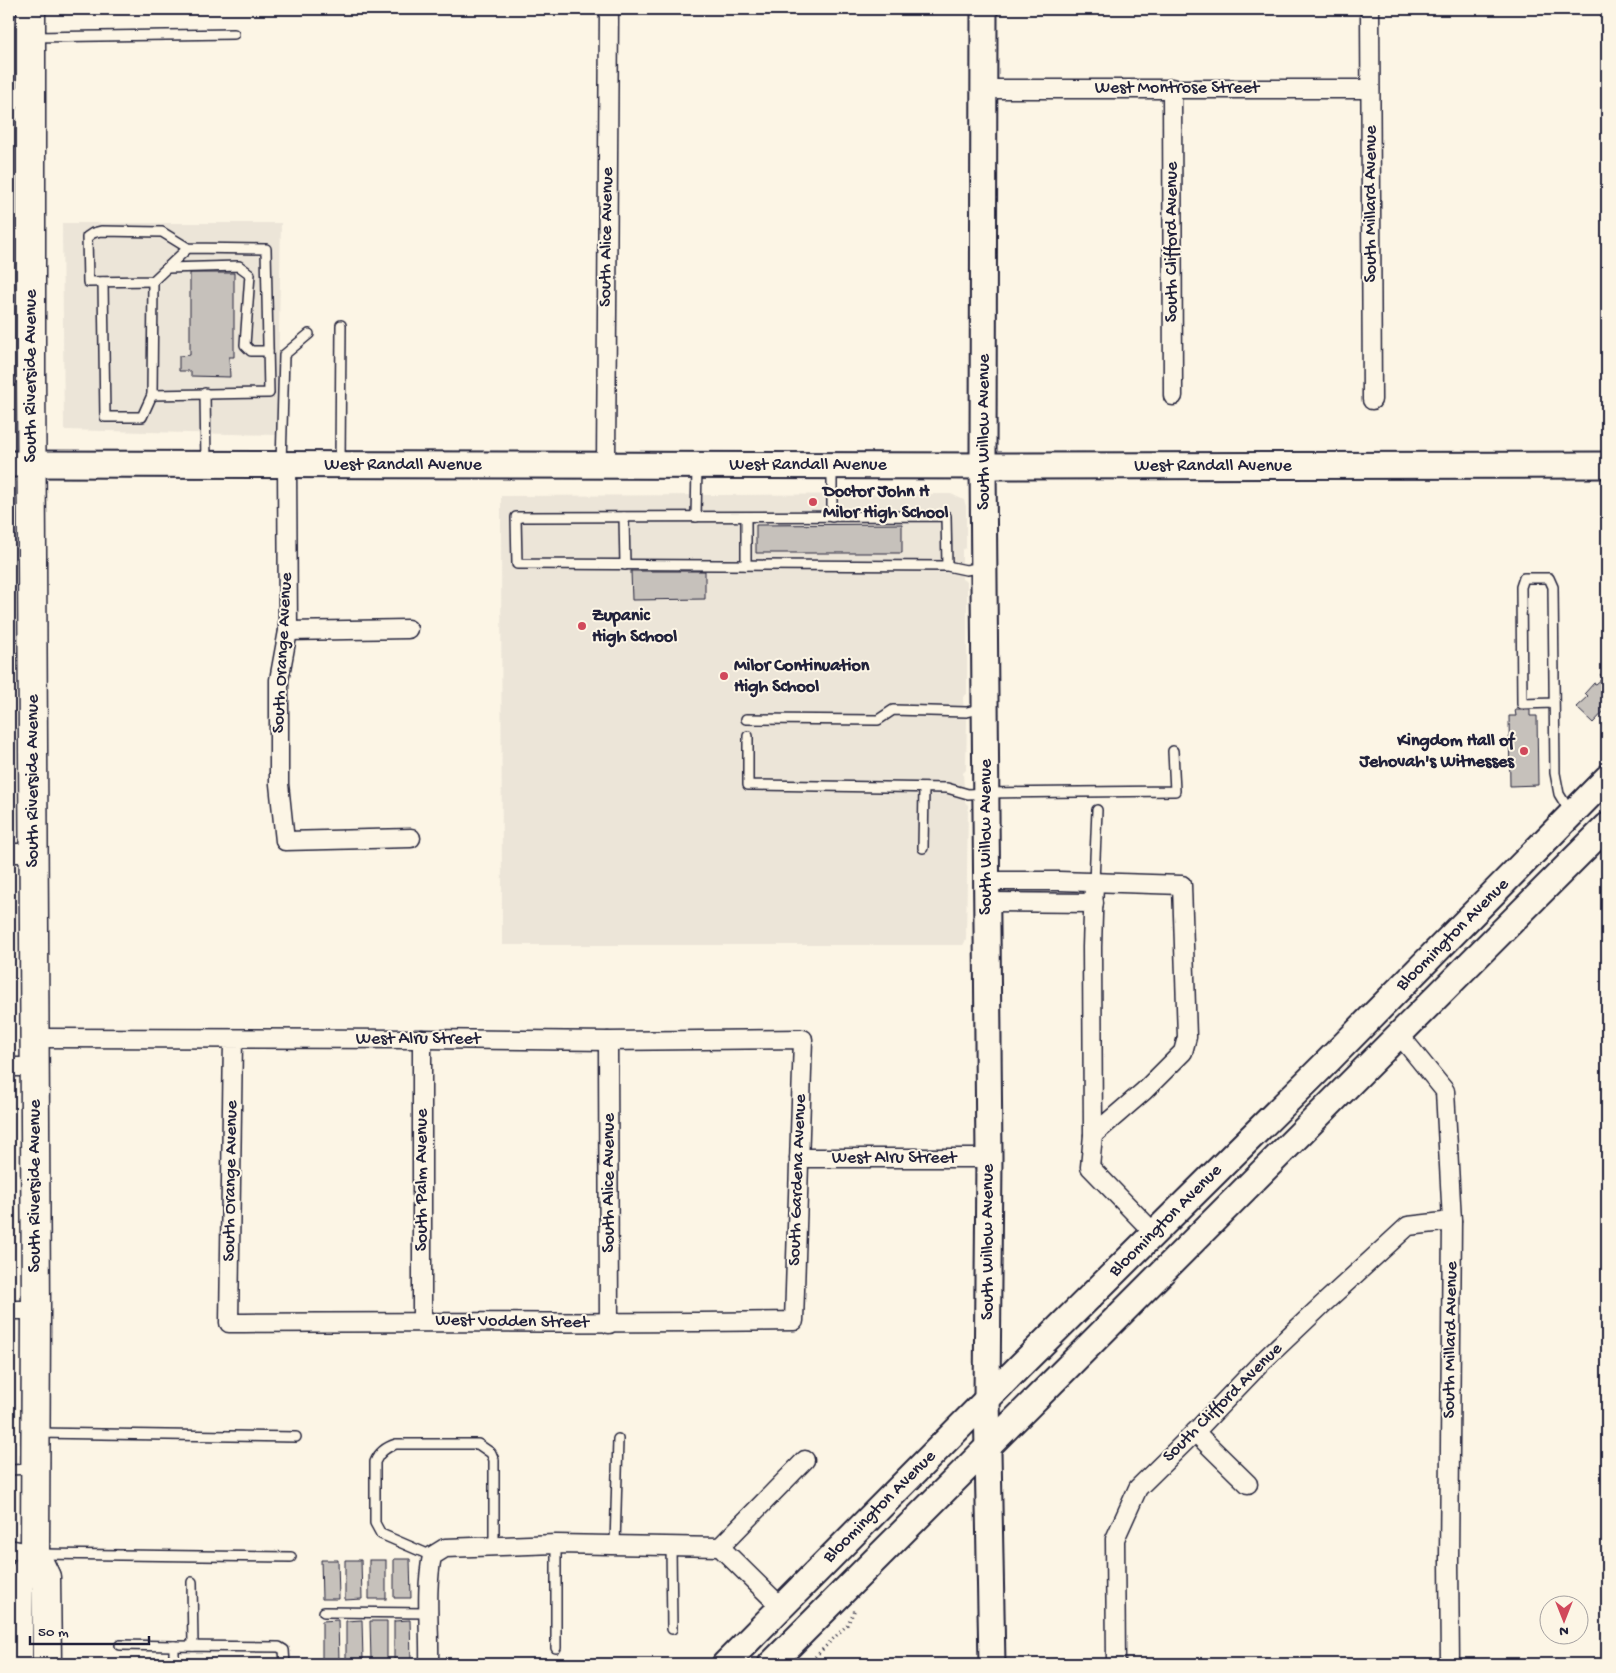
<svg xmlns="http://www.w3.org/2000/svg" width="1616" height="1673" font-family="'Gochi Hand',sans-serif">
<rect width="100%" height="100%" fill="#fcf5e5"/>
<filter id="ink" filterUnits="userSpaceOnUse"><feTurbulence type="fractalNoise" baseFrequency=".02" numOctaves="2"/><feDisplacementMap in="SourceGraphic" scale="10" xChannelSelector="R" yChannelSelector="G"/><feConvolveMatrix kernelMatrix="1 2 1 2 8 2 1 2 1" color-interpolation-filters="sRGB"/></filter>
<g filter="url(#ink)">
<g fill="#ece5d8">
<path d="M62 223H281L277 435 64 430Z"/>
<path d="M951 494 964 500 966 506V548L962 550V579L967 582V694L963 697 964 717 967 719 966 770 963 773 965 802 968 805 966 940 963 945H502L501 496Z"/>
</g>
<g fill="#c6c1bb" stroke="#22223b">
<path d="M190 273H234V357H229L230 377 191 376V371H179V356L190 355Z"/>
<path d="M902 524V553H756V525Z"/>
<path d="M631 571H705V599L632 600Z"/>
<path d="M1607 667V708L1593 723 1576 707 1588 696 1585 693 1594 683 1596 684 1603 678 1600 675Z"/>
<path d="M1515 710H1530V716H1537L1538 785 1510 786 1509 716H1516Z"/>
<path d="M394 1559H410L411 1598H394Z"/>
<path d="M321 1560H338L339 1599H322Z"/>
<path d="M345 1560H361L362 1599 345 1600Z"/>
<rect x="369" y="1560" width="17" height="39"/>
<path d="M338 1620 339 1660H322V1621Z"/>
<path d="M362 1620 363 1660H346V1621Z"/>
<path d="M410 1620 411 1660H394V1621Z"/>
<path d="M370 1621H387V1660H371Z"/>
<rect x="496" y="1663" width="17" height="1"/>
</g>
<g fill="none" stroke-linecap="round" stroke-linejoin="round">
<g stroke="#22223b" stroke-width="12">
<g id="lane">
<path d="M33 37 234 34"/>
<path d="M9 114H28"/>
<path d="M167 268 239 266 250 274 245 345 251 351H268"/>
<path d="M103 282 105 417H142L152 395 153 281"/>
<path d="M205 393 206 464"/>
<path d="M152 395 269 393 266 249 188 248 162 232 101 231 93 233 87 237 88 282 153 281 188 248"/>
<path d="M281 464 284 355 309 334"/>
<path d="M340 464 341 325"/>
<path d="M624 517 625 565"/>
<path d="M696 517 697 467"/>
<path d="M746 517V565"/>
<path d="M832 517V468"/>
<path d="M947 566 946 516 516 517 517 564 947 566 966 570 983 567"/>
<path d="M1554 703 1522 704 1521 587 1524 578H1549L1553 587 1555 773 1559 794 1570 812"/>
<path d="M746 719 878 720 893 710 967 712 983 708"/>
<path d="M748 736V785L947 788 968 794 986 793 1175 791 1173 751"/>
<path d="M923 848 924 788"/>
<path d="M1094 882 1097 810"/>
<path d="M38 1433 296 1437"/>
<path d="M9 1470 33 1469"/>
<path d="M556 1544V1648"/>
<path d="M615 1545 618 1439"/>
<path d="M671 1546 672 1629"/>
<path d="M40 1554 291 1557"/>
<path d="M432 1556 381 1534 375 1523V1462C379 1452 386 1447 396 1444H478L491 1453 494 1460V1546"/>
<path d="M192 1582 193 1646"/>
<path d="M324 1612 428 1613"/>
<path d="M120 1645 174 1646"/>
<path d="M174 1664V1646L279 1647 284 1650 285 1664"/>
</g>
</g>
<g stroke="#22223b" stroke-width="21">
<g id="street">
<path d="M1370 9 1372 400"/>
<path d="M1172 88 1173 396"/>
<path d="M983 89H1370"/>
<path d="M287 464 288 631 279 680V784L285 841 411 838"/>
<path d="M606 464 609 9"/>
<path d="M288 631 408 629"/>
<path d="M9 853H33"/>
<path d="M986 881H1059L1182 885 1187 1037 1183 1052 1144 1091 1093 1135"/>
<path d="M1094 882 1092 947 1093 1135 1090 1167 1154 1233"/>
<path d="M987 902 1094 903"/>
<path d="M1398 1033 1445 1091 1452 1221 1449 1561 1450 1664"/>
<path d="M34 1038 422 1039 608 1041 803 1039 794 1321C606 1324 418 1321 229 1323L233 1039"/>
<path d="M422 1039V1321"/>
<path d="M608 1041 609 1324"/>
<path d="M9 1067H34"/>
<path d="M799 1158H989"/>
<path d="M9 1310H36"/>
<path d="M1195 1432 1248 1484"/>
<path d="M720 1547 781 1607"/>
<path d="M9 1549 35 1554"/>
<path d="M429 1664C430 1628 425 1592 432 1556L445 1548 556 1544 720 1547 805 1460"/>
<path d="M1116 1664 1115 1539 1138 1488 1195 1432 1262 1362 1322 1305 1408 1226 1452 1221"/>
</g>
</g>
<g stroke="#22223b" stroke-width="29">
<g id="secondary">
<path d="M984 9 983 466 989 1158 987 1398 992 1664"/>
<path d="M9 464 1008 466 1607 465"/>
<path d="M725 1664 1019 1367 1326 1063 1607 778"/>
<path d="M771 1664C1051 1386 1327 1103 1607 826"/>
</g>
</g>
<g stroke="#22223b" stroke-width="31">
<g id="primary">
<path d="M31 9V368L36 1310 35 1554 46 1577 47 1664"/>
<path d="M18 1664V1584L35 1554"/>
</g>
</g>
<path stroke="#22223b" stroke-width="3" stroke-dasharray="1 4" stroke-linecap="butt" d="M808 1664 847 1625 855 1610"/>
<use href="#lane" stroke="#fcf5e5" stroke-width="9"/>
<use href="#street" stroke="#fcf5e5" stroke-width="18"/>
<use href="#secondary" stroke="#fcf5e5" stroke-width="25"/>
<use href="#primary" stroke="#fcf5e5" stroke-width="28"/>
</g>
</g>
<g fill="#d1495b" stroke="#fcf5e5" stroke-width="2">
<circle cx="813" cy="502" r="5"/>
<circle cx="582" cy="626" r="5"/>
<circle cx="724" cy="676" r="5"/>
<circle cx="1524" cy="751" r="5"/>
</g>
<g text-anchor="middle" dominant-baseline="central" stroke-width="4" stroke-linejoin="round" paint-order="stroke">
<g font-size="18" fill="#22223b" stroke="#fcf5e5">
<text x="1177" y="88">West Montrose Street</text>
<text transform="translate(1371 204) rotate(-90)">South Millard Avenue</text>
<text transform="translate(607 237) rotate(-89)">South Alice Avenue</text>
<text transform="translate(1172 242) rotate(-90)">South Clifford Avenue</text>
<text transform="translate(31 376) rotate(-90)">South Riverside Avenue</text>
<text transform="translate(984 432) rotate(-90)">South Willow Avenue</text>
<text x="403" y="465">West Randall Avenue</text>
<text x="808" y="465">West Randall Avenue</text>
<text x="1213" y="466">West Randall Avenue</text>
<text transform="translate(283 653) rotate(-87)">South Orange Avenue</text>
<text transform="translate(33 781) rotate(-90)">South Riverside Avenue</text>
<text transform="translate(986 837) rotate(-90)">South Willow Avenue</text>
<text transform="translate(1453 935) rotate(-45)">Bloomington Avenue</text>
<text x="418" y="1039">West Alru Street</text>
<text x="894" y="1158">West Alru Street</text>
<text transform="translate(422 1180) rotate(-90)">South Palm Avenue</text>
<text transform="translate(798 1180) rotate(-88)">South Gardena Avenue</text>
<text transform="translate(231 1181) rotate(-89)">South Orange Avenue</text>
<text transform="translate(609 1183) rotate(-90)">South Alice Avenue</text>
<text transform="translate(35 1186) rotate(-90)">South Riverside Avenue</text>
<text transform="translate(1166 1221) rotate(-45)">Bloomington Avenue</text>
<text transform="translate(988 1242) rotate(-90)">South Willow Avenue</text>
<text transform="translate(512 1322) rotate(1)">West Vodden Street</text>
<text transform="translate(1451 1340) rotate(-89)">South Millard Avenue</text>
<text transform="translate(1223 1403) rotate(-45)">South Clifford Avenue</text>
<text transform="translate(880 1507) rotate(-45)">Bloomington Avenue</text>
</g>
<g font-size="18" font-weight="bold" fill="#22223b" stroke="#fcf5e5" text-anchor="start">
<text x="823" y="492">Doctor John H<tspan x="823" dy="21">Milor High School</tspan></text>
<text x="592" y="616">Zupanic<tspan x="592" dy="21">High School</tspan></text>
<text x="734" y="666">Milor Continuation<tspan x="734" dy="21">High School</tspan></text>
<text x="1514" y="741" text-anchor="end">Kingdom Hall of<tspan x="1514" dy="21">Jehovah's Witnesses</tspan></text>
</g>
</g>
<rect width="1616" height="1673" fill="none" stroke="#fcf5e5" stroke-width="30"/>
<rect x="15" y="15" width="1586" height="1643" fill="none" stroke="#22223b" stroke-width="2" filter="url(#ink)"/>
<g transform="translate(1564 1620) rotate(180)"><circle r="24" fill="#fcf5e5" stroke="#a5a1a1"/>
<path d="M0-4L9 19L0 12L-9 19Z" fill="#d1495b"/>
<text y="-8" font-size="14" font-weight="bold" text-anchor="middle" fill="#22223b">N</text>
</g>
<path d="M30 1636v8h119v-8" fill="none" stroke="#22223b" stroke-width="2.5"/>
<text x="38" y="1636" font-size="15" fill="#22223b" stroke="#fcf5e5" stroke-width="4" paint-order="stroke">50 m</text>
</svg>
